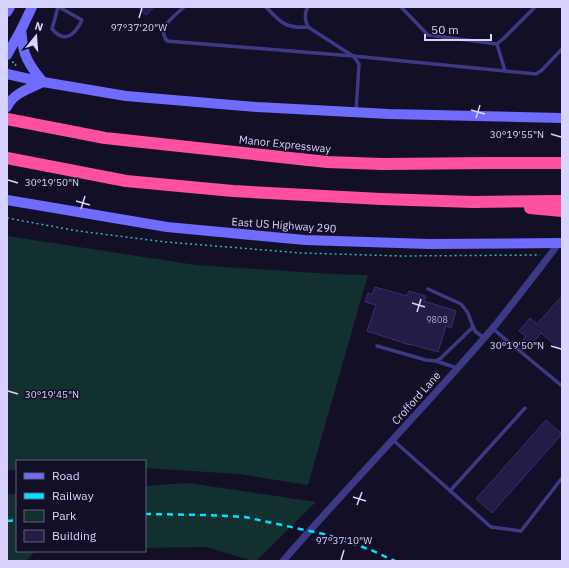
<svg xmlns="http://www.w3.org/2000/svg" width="569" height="568" font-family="'IBM Plex Sans',sans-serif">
<rect width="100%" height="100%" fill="#130f26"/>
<g fill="#12302f">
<path d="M7 236 196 265 331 274 368 275 308 485 239 474 145 468V461H17V470H7Z"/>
<path d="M188 483 316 502 256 561H253L206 547 145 548V486Z"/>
<path d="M7 494H17V551H62L34 552 26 561H7Z"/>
</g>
<g fill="#241b47" stroke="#3b2d73">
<path d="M138 7H154L146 15Z"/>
<path d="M375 287 407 296 409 291 426 296 424 301 456 311 451 328 446 326 438 352 410 344V345L367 331 376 305 365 302 368 293 372 295Z"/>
<path d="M562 296V351L541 333 527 349 520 343 526 336 519 331 530 318 537 324Z"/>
<path d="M546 420 562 434 492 513 476 499Z"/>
</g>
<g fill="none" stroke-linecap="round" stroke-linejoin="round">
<g stroke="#2fb8b0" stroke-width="1.5" stroke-dasharray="2 3" stroke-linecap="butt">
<path d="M12 62 16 63 15 67"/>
<path d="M7 218 78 231 166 242 301 253 402 256 540 255"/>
</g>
<g stroke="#3d3a85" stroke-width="3.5">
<path d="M58 7 52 29C65 44 75 35 82 20L59 7"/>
<path d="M184 7C175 16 156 27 167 41L353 56 536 74 542 70 562 49"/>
<path d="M266 7C280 22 286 29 308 27"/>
<path d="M308 7C304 13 305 21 308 27L353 56 357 61 359 64 356 112"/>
<path d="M401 7 428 35 497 44 503 39 535 7"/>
<path d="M497 44 505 71"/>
<path d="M428 289 461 304 468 313 473 327 475 331 484 338"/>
<path d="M492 328 562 386"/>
<path d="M377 346 426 360 436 361 441 358 473 327"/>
<path d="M436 361 457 368"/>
<path d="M393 440 491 527 521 531 562 478"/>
<path d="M450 491 525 408"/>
</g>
<path stroke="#3d3a85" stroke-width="7" d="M283 561C351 483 424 408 492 329 515 301 537 272 559 243"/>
<g stroke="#6f6bff" stroke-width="10">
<path d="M7 12 10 7"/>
<path d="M21 30C22 35 22 41 23 46 25 60 35 72 43 82"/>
<path d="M7 55 21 30 32 7"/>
<path d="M7 74 43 82 126 96 257 107 389 114 562 118"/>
<path d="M7 107C13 93 31 88 43 82"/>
<path d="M7 200 167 227 305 240 429 244 562 243"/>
</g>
<g stroke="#ff4fa3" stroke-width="12">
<path d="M7 119 105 138 327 162 382 164 491 163H562"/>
<path d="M7 158 126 181 233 191 381 199 473 202 562 201"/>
<path d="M530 208 562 211"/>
</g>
<g stroke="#00e5ff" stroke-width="2.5" stroke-dasharray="6 5" stroke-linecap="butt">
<path d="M145 514 207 515 245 517 328 535 371 550 395 561"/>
<path d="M7 521 17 520"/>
</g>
</g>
<path fill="none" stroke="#d9d4ff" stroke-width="1.5" d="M139 18 142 8M471 110 485 114M476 118 480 105M551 134 561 137M8 180 18 183M76 201 90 205M81 209 85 196M412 303 425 307M417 312 421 299M551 346 561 349M8 391 18 394M353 497 366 501M357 505 362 492M341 560 344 550"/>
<g text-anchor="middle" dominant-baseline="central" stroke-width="3" stroke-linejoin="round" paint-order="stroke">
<g font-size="9" fill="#aca6d1">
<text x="437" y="319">9808</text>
</g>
<g font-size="11" fill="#d9d4ff" stroke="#130f26">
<text transform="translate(285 144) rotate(6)">Manor Expressway</text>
<text transform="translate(284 225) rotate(4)">East US Highway 290</text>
<text transform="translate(416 398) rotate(-48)">Crofford Lane</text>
</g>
</g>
<g font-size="10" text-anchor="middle" fill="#d9d4ff" stroke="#130f26" stroke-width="3" stroke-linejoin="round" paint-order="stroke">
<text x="139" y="31">97°37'20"W</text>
<text x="517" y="138">30°19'55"N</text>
<text x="52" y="186">30°19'50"N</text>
<text x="517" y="349">30°19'50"N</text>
<text x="52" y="398">30°19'45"N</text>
<text x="344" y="544">97°37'10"W</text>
</g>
<rect width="569" height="568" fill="none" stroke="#d9d4ff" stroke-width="16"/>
<rect x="16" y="460" width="130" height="92" fill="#130f26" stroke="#625e7d"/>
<rect x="24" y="473" width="20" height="6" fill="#6f6bff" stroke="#625e7d"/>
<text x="52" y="480" font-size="12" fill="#d9d4ff">Road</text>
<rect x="24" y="493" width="20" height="6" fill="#00e5ff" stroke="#625e7d"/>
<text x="52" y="500" font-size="12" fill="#d9d4ff">Railway</text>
<rect x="24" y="510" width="20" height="12" fill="#12302f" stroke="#625e7d"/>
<text x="52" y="520" font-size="12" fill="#d9d4ff">Park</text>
<rect x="24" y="530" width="20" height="12" fill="#241b47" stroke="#625e7d"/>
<text x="52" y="540" font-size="12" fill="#d9d4ff">Building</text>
<g transform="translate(36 36) rotate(17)" stroke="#130f26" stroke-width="3" paint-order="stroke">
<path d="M0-3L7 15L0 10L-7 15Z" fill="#d9d4ff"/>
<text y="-6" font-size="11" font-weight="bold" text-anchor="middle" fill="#d9d4ff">N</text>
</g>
<path d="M425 34v6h66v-6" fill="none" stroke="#d9d4ff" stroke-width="2"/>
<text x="431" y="34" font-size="12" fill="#d9d4ff" stroke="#130f26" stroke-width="3" paint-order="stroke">50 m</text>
</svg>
